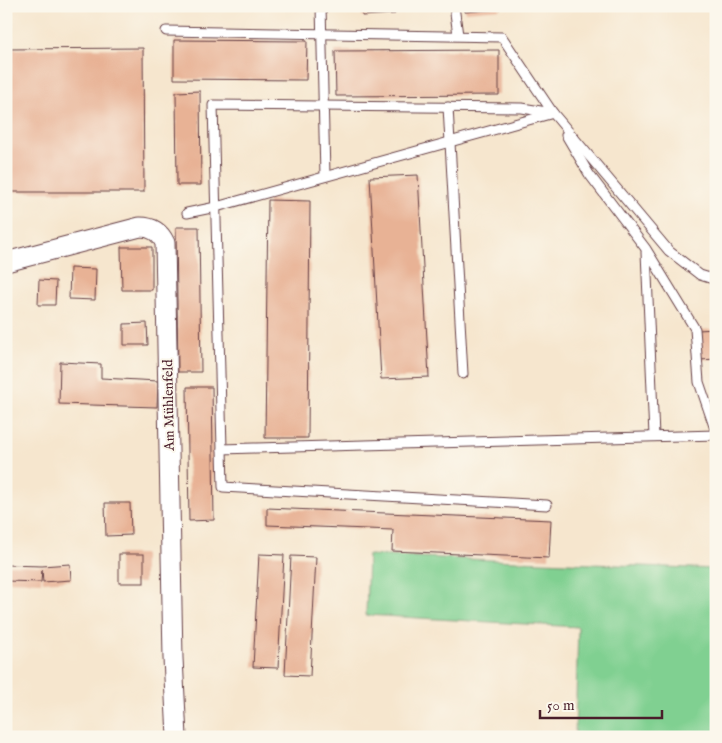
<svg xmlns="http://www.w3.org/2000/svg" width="722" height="743" font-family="'IM FELL English',serif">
<rect width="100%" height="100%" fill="#fbf7ec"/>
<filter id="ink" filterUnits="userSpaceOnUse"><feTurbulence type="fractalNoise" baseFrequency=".02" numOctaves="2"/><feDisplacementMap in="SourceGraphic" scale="10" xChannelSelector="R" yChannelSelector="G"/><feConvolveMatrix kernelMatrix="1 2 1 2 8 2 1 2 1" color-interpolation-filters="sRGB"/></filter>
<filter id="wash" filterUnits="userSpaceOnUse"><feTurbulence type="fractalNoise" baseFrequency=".0096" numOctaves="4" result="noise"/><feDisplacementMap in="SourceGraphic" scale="20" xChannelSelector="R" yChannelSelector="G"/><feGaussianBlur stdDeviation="1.12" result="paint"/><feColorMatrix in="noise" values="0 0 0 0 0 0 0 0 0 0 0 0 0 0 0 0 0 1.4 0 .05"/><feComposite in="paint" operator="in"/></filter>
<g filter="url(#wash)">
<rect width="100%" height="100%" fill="#f6e6ce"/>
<path fill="#80d091" stroke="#65785e" d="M368 555 716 569V737H575L578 627 366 615Z"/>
<g id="blocks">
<g fill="#e8b295">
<path d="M362 6H394L395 14 362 16Z"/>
<path d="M465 6H499L500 9 465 12Z"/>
<path d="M174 40 307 41 306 80 174 79Z"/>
<path d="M143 48 144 192H6V49Z"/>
<path d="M499 50V95L336 96 335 51Z"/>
<path d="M200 91 201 185H177L176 92Z"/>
<path d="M418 175 429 377 381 379 370 177Z"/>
<path d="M268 200 310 201 308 438H265Z"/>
<path d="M176 227H199L201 372H178Z"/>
<path d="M121 247H152V290H122Z"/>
<path d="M70 268 96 269 95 300 69 299Z"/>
<path d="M39 280 56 281 55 305H38Z"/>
<path d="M6 298H9L8 324H6Z"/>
<path d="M147 323 148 345H124V324Z"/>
<path d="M716 329V359L700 360 698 330Z"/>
<path d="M60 362 101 364V378L158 381 157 407 59 404Z"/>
<path d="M187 387H212L214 520 189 521Z"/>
<path d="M105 503H130L131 535 106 536Z"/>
<path d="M267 508 551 520 549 558 392 551 393 530 267 525Z"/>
<rect x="119" y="554" width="25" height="29"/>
<path d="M259 554 284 555 278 668 253 667Z"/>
<path d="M291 556 316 557 310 676 285 675Z"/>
<path d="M70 564 71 580 43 582 42 569 41 582 6 581V565L42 566Z"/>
</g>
</g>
</g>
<g filter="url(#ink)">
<use href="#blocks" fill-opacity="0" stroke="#643d43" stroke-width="1"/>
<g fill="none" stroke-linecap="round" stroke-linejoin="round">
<g stroke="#643d43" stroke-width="11">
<g id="lane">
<path d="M321 6 325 176"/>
<path d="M454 6 458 35"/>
<path d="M166 31 502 37 553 113 669 251 700 275 716 280"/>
<path d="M448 107 463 374"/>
<path d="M566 135 589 174 646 249 695 329 699 382 716 432"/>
<path d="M187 213 216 207 550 114"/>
<path d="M646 252 654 436"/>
<path d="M222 449 716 435"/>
<path d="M547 505 223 487 213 105 522 108 553 113"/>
</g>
</g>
<g stroke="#643d43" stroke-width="21">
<path id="street" d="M6 262 140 227C152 227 160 232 165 243L173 658 177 737"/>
</g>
<use href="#lane" stroke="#fff" stroke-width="9"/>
<use href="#street" stroke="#fff" stroke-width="19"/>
</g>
</g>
<g text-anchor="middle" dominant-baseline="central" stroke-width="4" stroke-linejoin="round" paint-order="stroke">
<g font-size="14" fill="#4a1f2b" stroke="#fbf7ec">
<text transform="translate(169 405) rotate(-91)">Am Mühlenfeld</text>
</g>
</g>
<rect width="722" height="743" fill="none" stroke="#fbf7ec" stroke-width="25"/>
<path d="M540 710v8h122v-8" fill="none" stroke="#4a1f2b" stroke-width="2.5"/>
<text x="547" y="710" font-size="15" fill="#4a1f2b" stroke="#fbf7ec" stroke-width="4" paint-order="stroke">50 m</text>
</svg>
